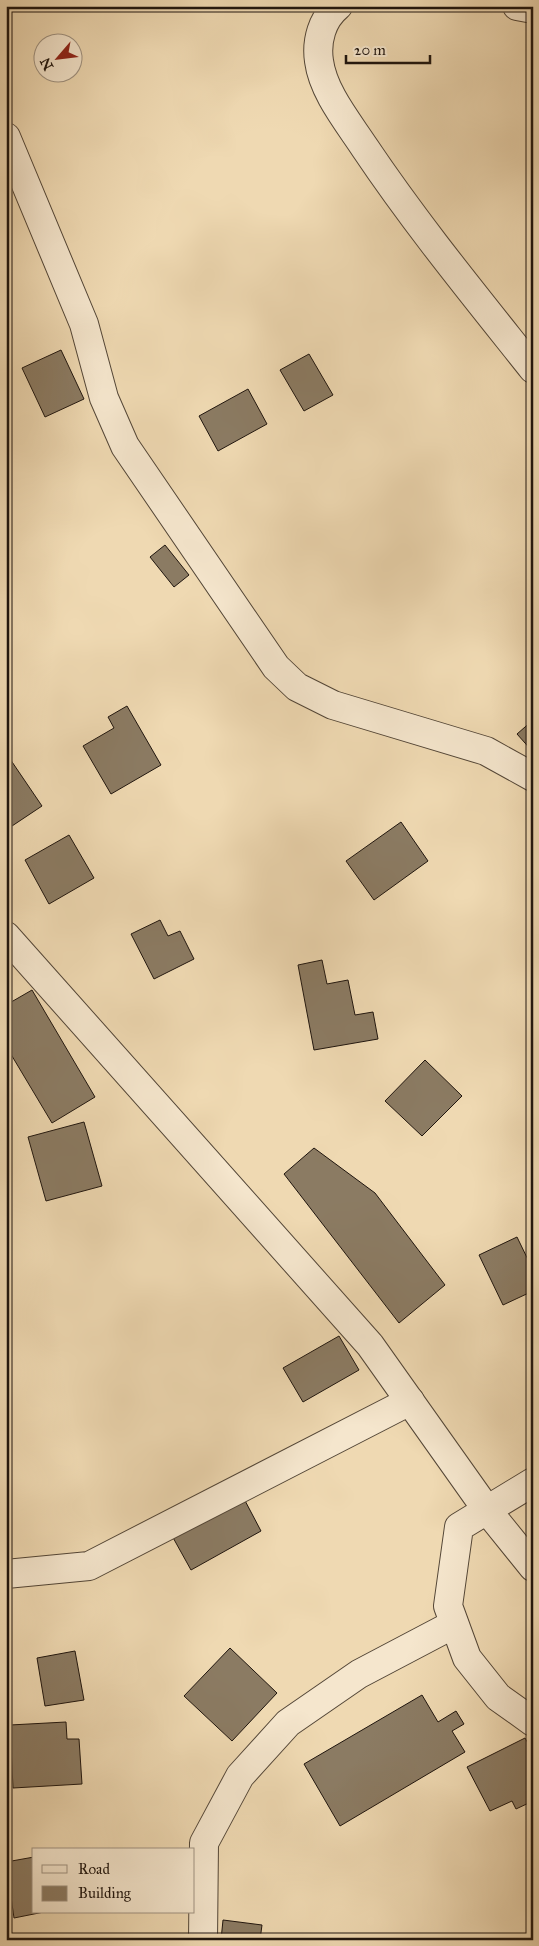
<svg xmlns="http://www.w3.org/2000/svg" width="539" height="1946" font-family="'IM FELL Great Primer',serif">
<rect width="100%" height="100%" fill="#efd9b2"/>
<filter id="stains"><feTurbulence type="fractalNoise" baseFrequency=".004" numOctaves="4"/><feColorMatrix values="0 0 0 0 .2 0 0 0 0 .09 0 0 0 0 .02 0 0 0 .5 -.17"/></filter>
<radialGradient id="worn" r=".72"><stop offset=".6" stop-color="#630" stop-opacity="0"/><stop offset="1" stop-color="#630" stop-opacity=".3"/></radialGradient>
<g fill="#8b7b63" stroke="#1f150e">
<path d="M61 350 84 399 45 417 22 368Z"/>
<path d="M309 354 333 395 304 411 280 370Z"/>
<path d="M248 389 267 424 218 451 199 416Z"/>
<path d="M165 545 189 575 174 587 150 557Z"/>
<path d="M127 706 161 765 111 794 83 746 114 728 108 717Z"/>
<path d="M533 720V752L517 734Z"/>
<path d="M6 753 42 806 6 830Z"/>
<path d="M401 822 428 861 374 900 346 861Z"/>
<path d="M69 835 94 878 49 904 25 860Z"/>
<path d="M160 920 168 936 180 931 194 959 154 979 131 934Z"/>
<path d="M322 960 327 984 348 980 355 1015 373 1012 378 1039 314 1050 298 965Z"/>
<path d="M32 990 95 1097 52 1123 6 1046V1005Z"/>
<path d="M425 1060 462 1096 422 1136 385 1101Z"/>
<path d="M84 1122 102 1186 46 1201 28 1137Z"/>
<path d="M314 1148 375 1193 445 1285 399 1323 284 1174Z"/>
<path d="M517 1237 533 1270V1291L503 1305 479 1255Z"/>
<path d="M339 1336 359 1370 303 1402 283 1368Z"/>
<path d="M533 1494V1513L525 1499Z"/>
<path d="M242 1495 261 1531 191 1570 171 1534Z"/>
<path d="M230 1648 277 1693 232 1741 184 1696Z"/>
<path d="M75 1651 84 1700 45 1706 37 1658Z"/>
<path d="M422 1695 438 1722 456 1711 464 1724 452 1731 465 1752 340 1826 304 1764Z"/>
<path d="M66 1722 67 1739H79L82 1784 13 1788 10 1725Z"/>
<path d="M525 1738 533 1752V1801L516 1809 512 1801 490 1811 467 1767Z"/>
<path d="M34 1857V1912H44L14 1918 6 1862Z"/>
<path d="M223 1920 262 1925 260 1940H221Z"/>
</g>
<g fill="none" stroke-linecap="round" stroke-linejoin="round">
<g stroke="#534637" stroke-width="30">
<g id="minor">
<path d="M338 6C322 19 316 41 319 61 323 92 348 122 365 148 416 224 475 296 533 369"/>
<path d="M517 6 533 9"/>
<path d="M6 137 84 324 104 398 125 446 276 667 297 687 333 705 486 751 533 777"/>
<path d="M6 936 370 1345 487 1510 533 1567"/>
<path d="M533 1482 459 1527 448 1606 467 1658 498 1697 533 1722"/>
<path d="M6 1574 89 1566 410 1401"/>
<path d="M203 1940 204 1843 240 1776 288 1723 359 1674 454 1624"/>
</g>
</g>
<use href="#minor" stroke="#f5e6cd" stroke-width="28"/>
</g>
<rect width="539" height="1946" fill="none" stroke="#efd9b2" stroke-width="25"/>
<rect x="8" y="8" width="524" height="1931" fill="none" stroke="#1f150e" stroke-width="2.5"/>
<rect x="12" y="12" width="514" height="1921" fill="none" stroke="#1f150e"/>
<rect x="32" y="1848" width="162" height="65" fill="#f5e6cd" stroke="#9f9281"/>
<rect x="42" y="1865" width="25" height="8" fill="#f5e6cd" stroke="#9f9281"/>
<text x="78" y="1874" font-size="15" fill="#1f150e">Road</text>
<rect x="42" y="1886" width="25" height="15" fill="#8b7b63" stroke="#9f9281"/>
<text x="78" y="1898" font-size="15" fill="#1f150e">Building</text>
<g transform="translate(58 58) rotate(242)"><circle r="24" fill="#f5e6cd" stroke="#9f9281"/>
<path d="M0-4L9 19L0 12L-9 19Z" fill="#8f2418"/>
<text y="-8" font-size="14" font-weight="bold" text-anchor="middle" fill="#1f150e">N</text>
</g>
<path d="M346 55v8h84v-8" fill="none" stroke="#1f150e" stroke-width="2.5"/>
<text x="354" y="55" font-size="15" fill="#1f150e" stroke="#f5e6cd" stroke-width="4" paint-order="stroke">20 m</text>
<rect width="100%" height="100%" filter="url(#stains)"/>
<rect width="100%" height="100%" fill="url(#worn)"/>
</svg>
